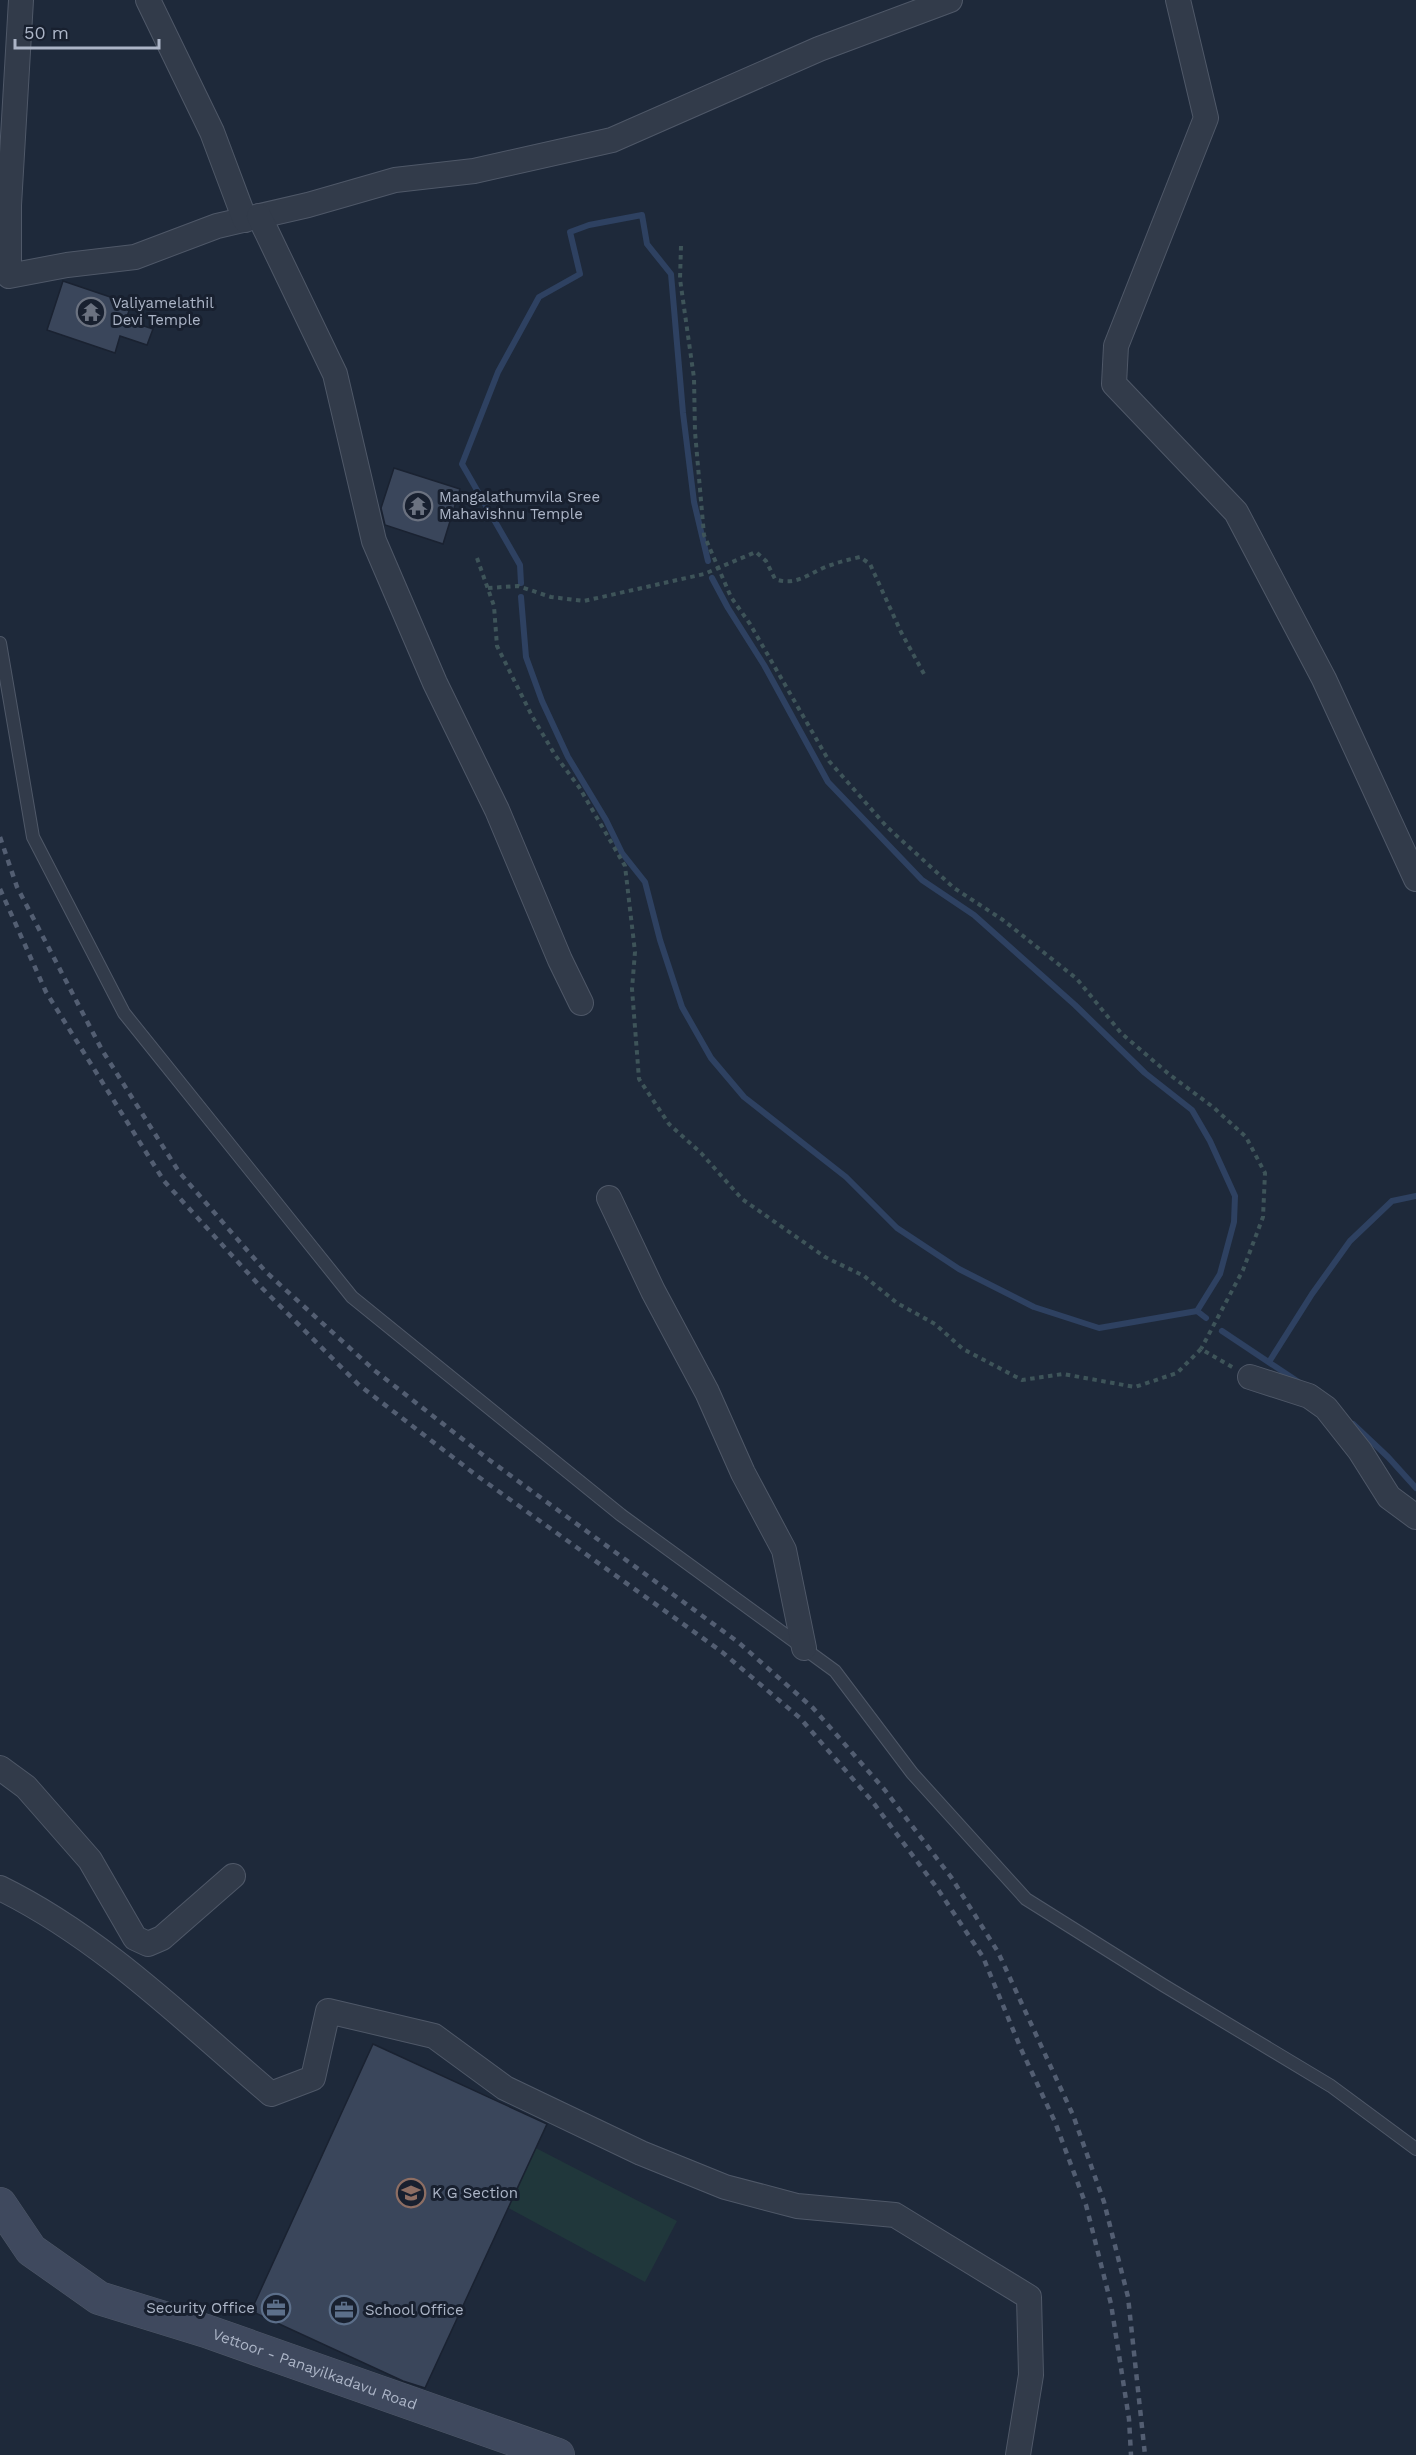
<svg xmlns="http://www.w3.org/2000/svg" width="1416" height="2455" font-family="'Work Sans',sans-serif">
<rect width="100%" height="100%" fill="#1e293a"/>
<path fill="#20373b" d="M530 2145 677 2221 645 2282 501 2204Z"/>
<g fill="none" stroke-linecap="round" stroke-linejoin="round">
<g stroke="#2e4161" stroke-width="6">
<path d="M712 578 728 608 764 665 828 782 922 880 974 915 1075 1005 1145 1073 1192 1110 1210 1141 1235 1196 1234 1222 1220 1274 1197 1311 1206 1318"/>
<path d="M521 583 520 565 462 464 498 372 539 297 580 274 570 232 589 225 642 215 647 244 671 274 683 413 694 502 708 561"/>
<path d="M521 597 526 657 542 701 568 757 606 820 622 853 645 882 660 940 682 1007 711 1058 744 1097 846 1177 897 1228 959 1269 1034 1307 1099 1328 1197 1311"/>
<path d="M1222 1331 1300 1383"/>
<path d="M1269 1362 1312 1294 1350 1241 1392 1201 1416 1196"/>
<path d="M1353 1424 1388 1457 1416 1488"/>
</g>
</g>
<g fill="#3a465b" stroke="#1a2231" stroke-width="1.5">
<path d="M63 281 131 304 126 320 153 329 147 345 120 336 115 353 47 330Z"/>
<path d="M394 468 460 489 443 544 385 525 381 508Z"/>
<path d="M373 2044 547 2124 425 2388 403 2381 251 2311Z"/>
</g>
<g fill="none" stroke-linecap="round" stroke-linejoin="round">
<g stroke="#4f5868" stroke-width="14">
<path id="lane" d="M0 643 33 837 124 1013 352 1297 621 1515 835 1671 912 1773 1026 1899 1163 1985 1331 2086 1416 2149"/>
</g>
<g stroke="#4f5868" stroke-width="26">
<g id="street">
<path d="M21 0 9 205V276L67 265 135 257 217 226 308 205 395 180 474 171 612 140 819 49 950 0"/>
<path d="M148 0 212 132 245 220"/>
<path d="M1178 0 1206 118 1116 346 1114 384 1236 512 1324 679 1416 879"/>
<path d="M259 216 335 374 374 541 435 683 497 810 560 960 581 1003"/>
<path d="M609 1198 653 1291 707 1392 743 1473 784 1550 804 1648"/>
<path d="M1250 1377 1309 1396 1326 1408 1360 1451 1389 1497 1416 1517"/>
<path d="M0 1768 26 1787 90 1860 135 1938 148 1944 162 1938 233 1876"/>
<path d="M0 1888C102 1938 185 2021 271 2094L313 2078 328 2011 434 2036 505 2088 641 2153 725 2187 797 2206 895 2215 1029 2297 1031 2375 1018 2455"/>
</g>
</g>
<g stroke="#4f5868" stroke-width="34">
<g id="secondary">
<path id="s1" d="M0 2204 31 2250 99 2298 206 2331 558 2455"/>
</g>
</g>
<g stroke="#3e5459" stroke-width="4" stroke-dasharray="4.5 4.5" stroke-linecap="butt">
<path d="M681 246 680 279 694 378 695 432 704 535 731 597 750 624 829 761 887 827 954 888 1003 920 1077 979 1121 1033 1170 1075 1213 1107 1246 1137 1265 1173 1263 1217 1243 1270 1201 1349"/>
<path d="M477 558 494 606 497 646 532 716 555 755 579 787 625 866 635 952 632 989 639 1079 669 1124 701 1153 742 1199 825 1257 864 1276 897 1303 935 1324 963 1349 1022 1380 1063 1374 1135 1387 1177 1373 1201 1349 1234 1368"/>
<path d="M488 588 518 586 551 597 584 601 704 574 756 552 766 561 775 579C793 586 806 576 823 568 835 563 847 560 860 557L870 564 901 632 924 674"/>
</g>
<use href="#lane" stroke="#323b4a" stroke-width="12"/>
<use href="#street" stroke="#323b4a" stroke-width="24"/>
<use href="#secondary" stroke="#3f495e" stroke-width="33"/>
<g stroke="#535e72" stroke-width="4.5" stroke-dasharray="6 6" stroke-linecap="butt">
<path d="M0 837 17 887 102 1050 179 1172 266 1272 374 1370 488 1459 738 1642 813 1708 884 1789 951 1877 998 1952 1073 2115 1104 2202 1128 2297 1145 2455"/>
<path d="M0 889 46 992 164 1181 258 1284 359 1385 476 1475 722 1652 800 1718 872 1801 937 1888 983 1957 1021 2049 1055 2122 1086 2205 1111 2304 1129 2419 1131 2455"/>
</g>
</g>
<defs>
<g id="temple-ring" transform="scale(1.5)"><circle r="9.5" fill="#18202f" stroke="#6b7280" stroke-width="1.5"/><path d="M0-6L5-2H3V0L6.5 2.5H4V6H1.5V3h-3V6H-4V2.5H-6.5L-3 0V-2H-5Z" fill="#6b7280"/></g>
<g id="school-ring" transform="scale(1.5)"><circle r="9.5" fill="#18202f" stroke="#8d6e63" stroke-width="1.5"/><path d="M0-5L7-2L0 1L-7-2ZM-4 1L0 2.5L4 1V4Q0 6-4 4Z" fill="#8d6e63"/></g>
<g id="office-ring" transform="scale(1.5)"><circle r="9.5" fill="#18202f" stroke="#5c6f8a" stroke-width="1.5"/><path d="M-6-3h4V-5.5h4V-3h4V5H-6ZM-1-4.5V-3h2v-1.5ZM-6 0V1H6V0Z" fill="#5c6f8a"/></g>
</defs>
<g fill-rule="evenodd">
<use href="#temple-ring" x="91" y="312"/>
<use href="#temple-ring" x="418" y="506"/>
<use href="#school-ring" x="411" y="2193"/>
<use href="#office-ring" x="276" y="2308"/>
<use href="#office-ring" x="344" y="2310"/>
</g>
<g text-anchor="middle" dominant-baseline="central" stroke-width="6" stroke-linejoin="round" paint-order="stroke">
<g font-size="15" fill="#acb5c7" stroke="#18202f" text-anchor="start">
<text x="112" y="303">Valiyamelathil<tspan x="112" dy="17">Devi Temple</tspan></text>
<text x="439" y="497">Mangalathumvila Sree<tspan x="439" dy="17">Mahavishnu Temple</tspan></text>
<text x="432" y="2193">K G Section</text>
<text x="255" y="2308" text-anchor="end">Security Office</text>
<text x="365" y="2310">School Office</text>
</g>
<g font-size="15" fill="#acb5c7" stroke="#18202f">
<text stroke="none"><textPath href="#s1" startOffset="366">Vettoor - Panayilkadavu Road</textPath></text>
</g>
</g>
<path d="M15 39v9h144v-9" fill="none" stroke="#acb5c7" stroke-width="3"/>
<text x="24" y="39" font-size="18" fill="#acb5c7" stroke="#18202f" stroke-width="4.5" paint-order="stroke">50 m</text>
</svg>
